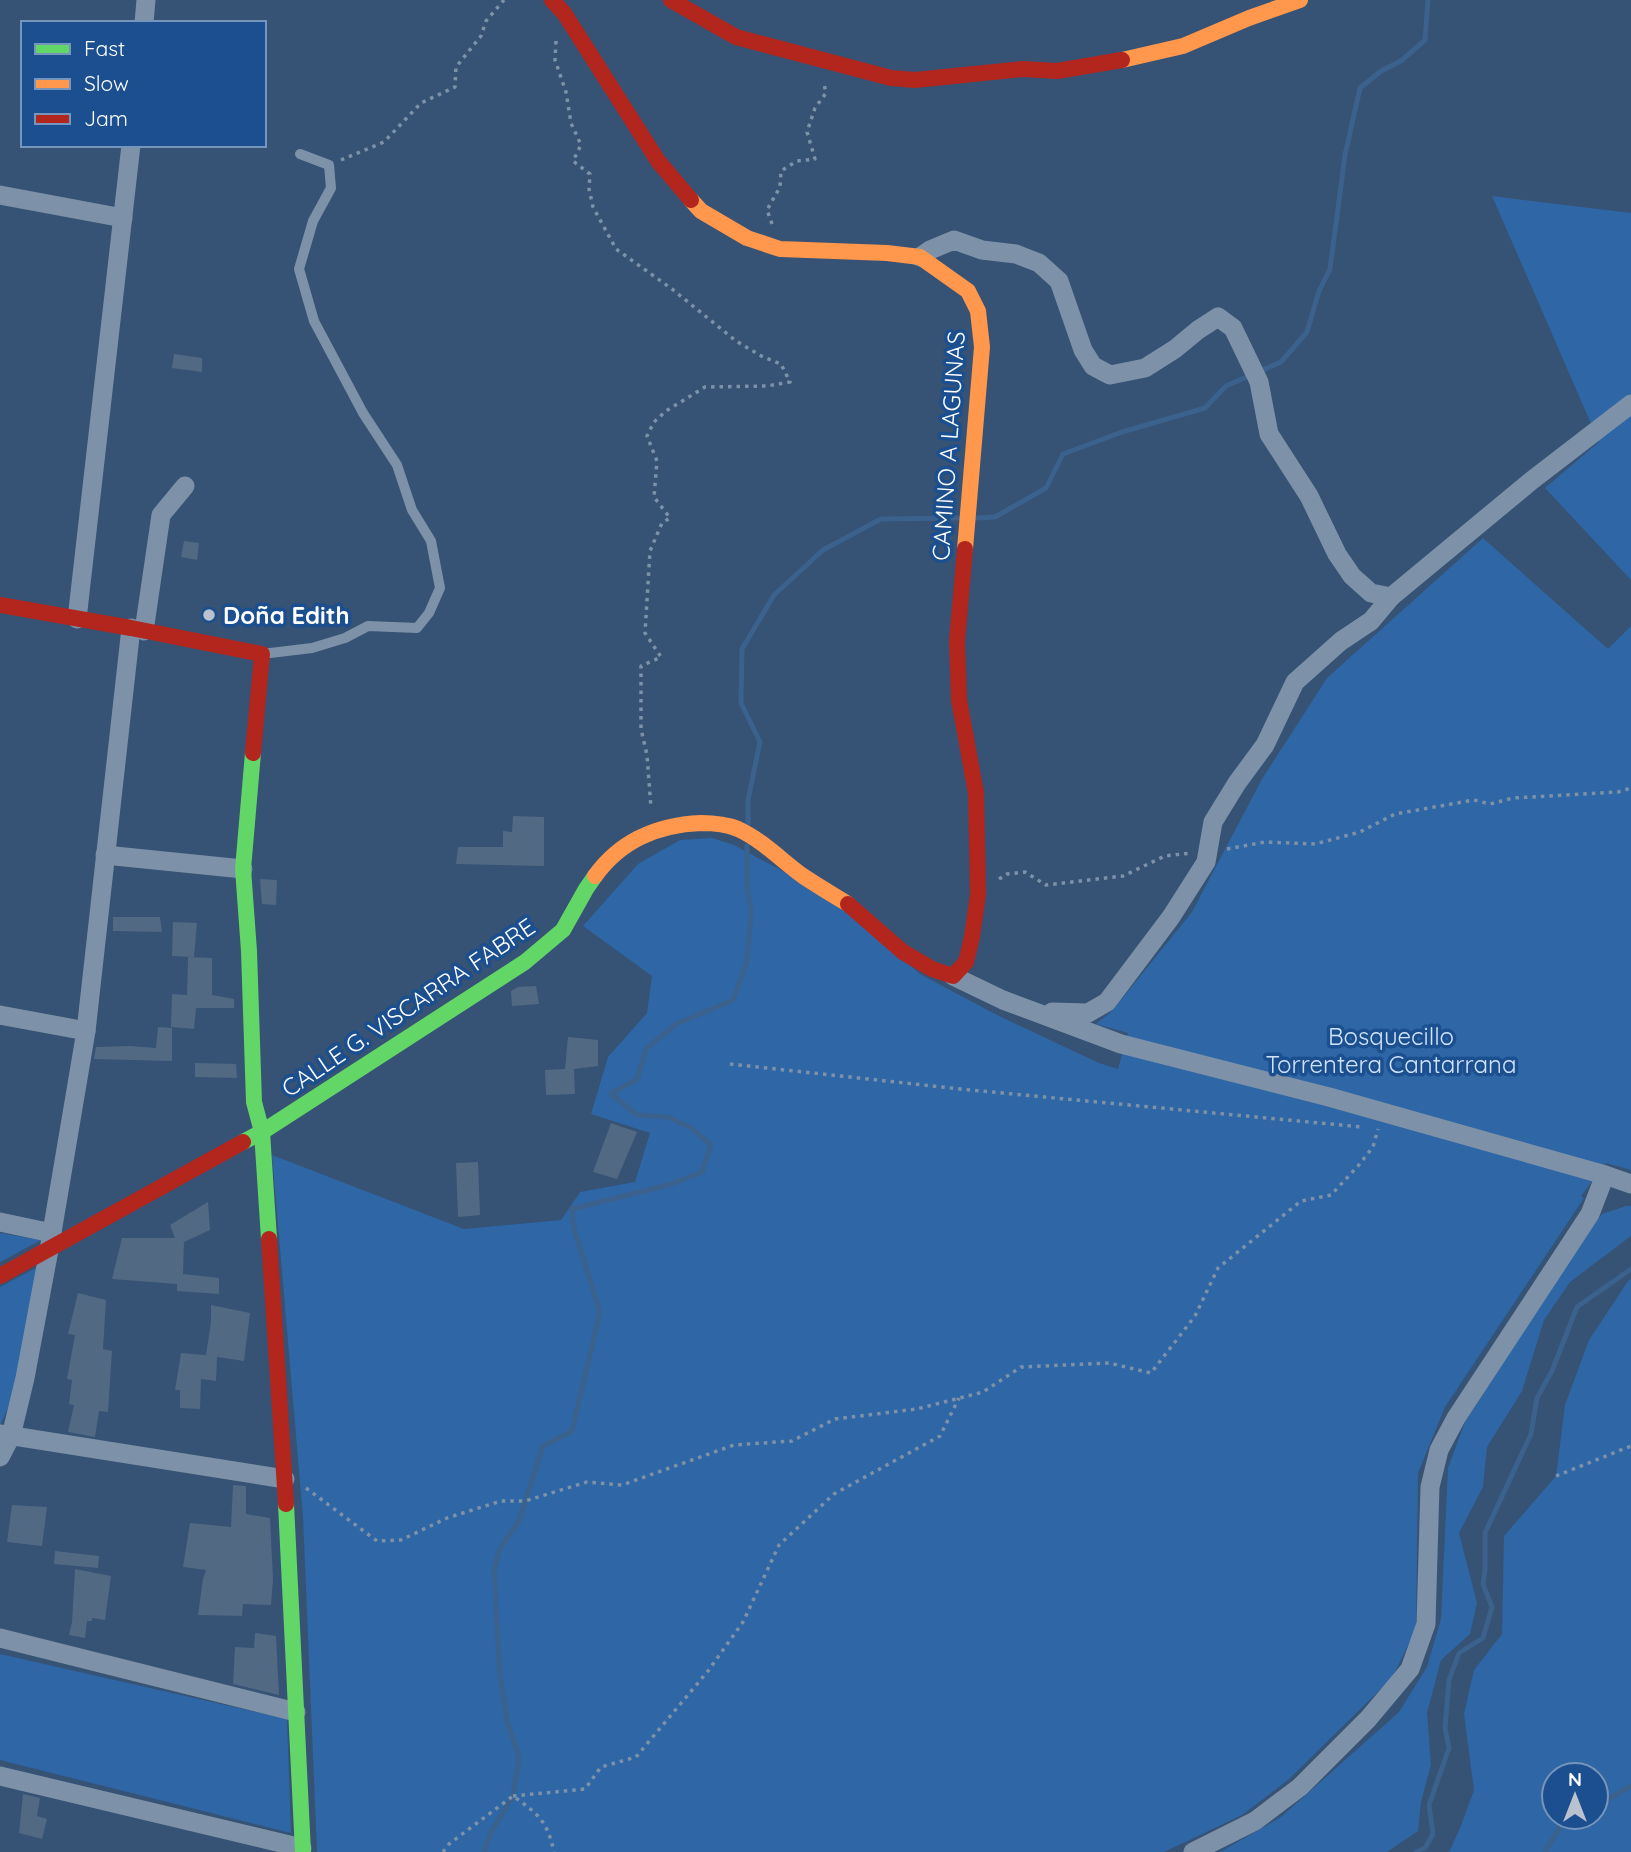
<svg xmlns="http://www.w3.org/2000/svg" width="1631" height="1852" font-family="Quicksand,sans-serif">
<rect width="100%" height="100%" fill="#365274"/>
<g fill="#2f66a5" fill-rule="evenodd">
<path d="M1492 196 1631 213V580L1545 488 1599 442Z"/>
<path d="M1483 538 1608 649 1631 626V1170L1606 1163 1581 1196 1584 1198 1445 1407 1418 1473 1416 1629 1392 1678 1288 1780 1242 1815 1164 1852H317L303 1517 272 1155 464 1229 561 1220 580 1192 635 1182 650 1133 591 1114 608 1057 647 1013 652 976 583 926 638 864 680 840 712 838 734 845 840 902 920 974 997 1015 1099 1063 1118 1069 1128 1033 1096 1024 1112 1011 1192 912 1262 779 1327 678Z"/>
<path d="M1626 1206H1631V1236L1570 1282 1544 1320 1522 1391 1487 1447 1483 1487 1459 1533 1477 1603 1470 1634 1441 1660 1427 1713 1431 1765 1421 1802 1418 1831 1387 1852H1220L1281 1817 1399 1712 1427 1667 1441 1619 1448 1468 1465 1422 1584 1238 1602 1214Z"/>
<path d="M0 1233 41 1240 0 1262Z"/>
<path d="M40 1266 23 1373 0 1426V1287Z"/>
<path d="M1631 1279V1852H1449L1460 1828 1474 1790 1464 1714 1474 1670 1502 1634 1504 1536 1556 1476 1565 1405 1589 1340 1628 1281ZM1554 1775H1596V1817H1554Z"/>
<path d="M0 1654 287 1719 291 1833 0 1760Z"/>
</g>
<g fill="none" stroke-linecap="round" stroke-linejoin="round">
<g stroke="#3b618d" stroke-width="5">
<path d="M976 518 995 517 1046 488 1063 454 1122 432 1205 408 1226 386 1281 362 1307 332 1319 291 1330 269 1345 155 1360 88 1381 71 1401 61 1425 40 1428 0"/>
<path d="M748 825V800L760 742 741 703 742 649 774 595 823 550 881 519 960 518"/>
<path d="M1596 1806 1631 1786"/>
<path d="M484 1852 491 1832 513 1796 519 1757 507 1721 500 1675 494 1570 500 1548 519 1521 543 1446 572 1431 600 1312 574 1229 572 1209 668 1185 702 1172 711 1145 691 1128 668 1117 637 1115 611 1094 637 1079 646 1049 676 1024 733 1000 747 962 751 911 747 886V846"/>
<path d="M1416 1852 1425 1848 1433 1834 1429 1805 1449 1748 1445 1728 1449 1680 1459 1653 1483 1638 1492 1607 1483 1584 1485 1570V1533L1531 1434 1537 1398 1552 1371 1577 1307 1631 1269"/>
<path d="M1545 1852 1560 1827 1577 1817"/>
</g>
</g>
<g fill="#526984">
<path d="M174 354 202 358V372L172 368Z"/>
<path d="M184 541 199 543 197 560 181 557Z"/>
<path d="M513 816 544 817V866L456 864 458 847H503V831L512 832Z"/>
<path d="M260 879 277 880 276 905 262 904Z"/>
<path d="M113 917H160L162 932 113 931Z"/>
<path d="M173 922 197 923 194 957 172 956Z"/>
<path d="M188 957 212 958V995L234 999V1008H196L194 1029 171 1027 172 994 187 995Z"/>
<path d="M536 986 539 1004 512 1006 511 991 518 987Z"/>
<path d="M158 1027 172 1028V1061L94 1059 96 1047 130 1046 156 1048Z"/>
<path d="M568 1037 598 1040V1066L574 1069 575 1094 546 1095 545 1070 565 1069Z"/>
<path d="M195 1063 236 1064 237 1078 195 1077Z"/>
<path d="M611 1123 637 1132 617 1179 593 1172Z"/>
<path d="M478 1162 480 1215 458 1217 456 1163Z"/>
<path d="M208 1202 210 1230 184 1242 183 1274 219 1278V1294L177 1291V1284L112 1279 122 1238H175L170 1225Z"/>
<path d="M78 1293 106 1300 103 1349 112 1351 108 1412 99 1411 95 1437 68 1432 74 1405 69 1404 72 1380 67 1379 75 1335 68 1334Z"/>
<path d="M211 1305 250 1313 244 1361 217 1357 216 1381 201 1379 200 1409 180 1408V1390H175L181 1353 216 1356 206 1355 211 1322Z"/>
<path d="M233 1485 246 1486V1514L270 1518 273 1579 271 1605 243 1604 242 1616 198 1615 203 1579 206 1570 183 1567 190 1523 231 1527Z"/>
<path d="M12 1505 47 1507 42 1546 7 1542Z"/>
<path d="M55 1551 99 1556 98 1568 54 1564Z"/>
<path d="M75 1569 111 1576 105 1620 92 1618V1621H87L85 1638 69 1635 72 1622Z"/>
<path d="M255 1633 276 1636 279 1695 233 1684 235 1647 254 1648Z"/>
<path d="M23 1794 40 1798 37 1816 47 1819 42 1839 19 1833Z"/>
</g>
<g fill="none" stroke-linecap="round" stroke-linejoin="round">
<g stroke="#7d92a8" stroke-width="3.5" stroke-dasharray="3.5 5" stroke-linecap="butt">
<path d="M556 41 555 60 566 92 571 123 581 145 573 161 590 174 589 189 593 207 616 249 672 289 736 341 763 357 781 364 790 382 767 386 705 387 666 411 654 422 647 436 657 461 654 497 670 518 662 523 650 551 645 633 661 657 641 666V729L647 755 651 808"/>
<path d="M341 160 384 142 421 103 455 87 456 67 481 36 486 21 504 0"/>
<path d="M772 224 767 210 780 187 781 171 797 161 815 159 807 132 815 108 826 93 824 84"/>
<path d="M1227 849 1265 842 1315 844 1360 832 1395 814 1474 800 1490 804 1513 798 1618 792 1631 788"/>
<path d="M999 879 1007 874 1025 872 1046 885 1123 876 1165 856 1191 853"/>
<path d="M730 1064 960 1089 1362 1127"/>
<path d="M1556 1476 1631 1446"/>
<path d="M306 1488 377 1541 401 1540 447 1518 501 1501H525L587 1482 622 1485 734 1445 792 1441 835 1419 917 1409 983 1392 1021 1367 1109 1363 1151 1373 1195 1316 1218 1268 1301 1201 1331 1195 1358 1166 1373 1147 1378 1129"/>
<path d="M513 1796 585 1789 601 1767 636 1757 708 1671 743 1622 779 1545 834 1494 940 1436 959 1398"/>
<path d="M443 1852 449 1844 513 1796C538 1814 547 1820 554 1852"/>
</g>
<path stroke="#7d92a8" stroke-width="10" d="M262 654 312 648 345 638 368 626 417 628 429 613 440 588 431 541 412 510 397 465 363 413 314 321 299 269 313 221 331 188 329 165 300 154"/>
<g stroke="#7d92a8" stroke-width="19">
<path d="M144 23 146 0"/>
<path d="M0 195 123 218"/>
<path d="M920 257 930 250 954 240 982 250 1016 254 1039 263 1059 281 1083 350 1093 366 1110 375 1145 368 1175 349 1198 330 1218 317 1233 328 1259 382 1269 434 1309 496 1337 554 1352 576 1371 593 1391 597 1531 481 1631 404"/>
<path d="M77 619 131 145"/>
<path d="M144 631 161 515 185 486"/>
<path d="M105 855 243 869"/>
<path d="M953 976 1003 1000 1121 1044 1329 1097 1605 1175 1631 1184"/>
<path d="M1052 1012 1088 1013 1107 1002 1171 917 1206 862 1213 822 1237 783 1265 745 1295 682 1341 641 1371 621 1391 597"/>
<path d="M0 1015 86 1031"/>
<path d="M0 1222 52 1233"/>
<path d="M0 1434 285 1479"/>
<path d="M0 1457 11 1436 25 1378 49 1250 86 1031 131 628"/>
<path d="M0 1638 296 1712"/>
<path d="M0 1776 302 1848"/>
<path d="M1193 1852 1255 1821 1300 1787 1368 1719 1410 1669 1426 1624 1430 1487 1439 1450 1456 1418 1590 1214 1605 1175"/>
</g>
<g stroke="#63d668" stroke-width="16">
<path d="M253 753 243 869 249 951 254 1102 262 1132 269 1239"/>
<path d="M243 1142 262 1132 525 962 563 930 586 889 595 876"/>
<path d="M286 1504 303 1852"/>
</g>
<g stroke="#ff974d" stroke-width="16">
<path d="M1122 60 1183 46 1249 18 1300 0"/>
<path d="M691 200 701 211 747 238 780 249 887 253 920 257 968 291 978 311 982 347 965 549"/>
<path d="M595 876C621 840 657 825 701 823 714 823 726 824 738 829 762 840 781 860 803 876 818 886 833 895 848 904"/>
</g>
<g stroke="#b3261e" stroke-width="16">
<path d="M552 0 564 13 658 161 691 200"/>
<path d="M671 0 736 37 891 78 915 80 1023 69 1057 71 1122 60"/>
<path d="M0 605 131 628 262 654 253 753"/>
<path d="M848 904 903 952 932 969 953 976 966 962 972 937 978 894 976 793 959 700 957 641 965 549"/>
<path d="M269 1239 286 1504"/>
<path d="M0 1276 243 1142"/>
</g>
</g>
<circle fill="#b9c2ce" stroke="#1b4f8f" stroke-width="2.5" cx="209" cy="615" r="7"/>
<g text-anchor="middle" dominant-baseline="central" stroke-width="7" stroke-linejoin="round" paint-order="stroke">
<g font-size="24" fill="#fff" stroke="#1b4f8f">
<text transform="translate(948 446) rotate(-86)">CAMINO A LAGUNAS</text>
<text transform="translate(408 1007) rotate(-34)">CALLE G. VISCARRA FABRE</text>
</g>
<g font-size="24" font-weight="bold" fill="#fff" stroke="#1b4f8f" text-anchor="start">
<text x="223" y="615">Doña Edith</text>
</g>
<g font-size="24" fill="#cfe3fa" stroke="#1b4f8f">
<text x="1391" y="1036">Bosquecillo<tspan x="1391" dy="28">Torrentera Cantarrana</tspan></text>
</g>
</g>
<rect x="21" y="21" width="245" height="126" fill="#1b4f8f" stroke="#7695bc" stroke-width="2"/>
<rect x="35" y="44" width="35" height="10" fill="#63d668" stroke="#7695bc" stroke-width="2"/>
<text x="84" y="56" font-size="21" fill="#ffffff">Fast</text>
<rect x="35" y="79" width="35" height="10" fill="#ff974d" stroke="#7695bc" stroke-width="2"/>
<text x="84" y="91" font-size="21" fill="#ffffff">Slow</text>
<rect x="35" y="114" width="35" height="10" fill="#b3261e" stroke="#7695bc" stroke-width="2"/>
<text x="84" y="126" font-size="21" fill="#ffffff">Jam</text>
<g transform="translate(1575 1796)"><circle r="33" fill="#1b4f8f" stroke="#7695bc" stroke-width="2"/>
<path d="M0-5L12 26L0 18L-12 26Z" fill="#b9c2ce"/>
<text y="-10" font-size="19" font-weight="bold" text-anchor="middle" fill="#ffffff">N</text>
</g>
</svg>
